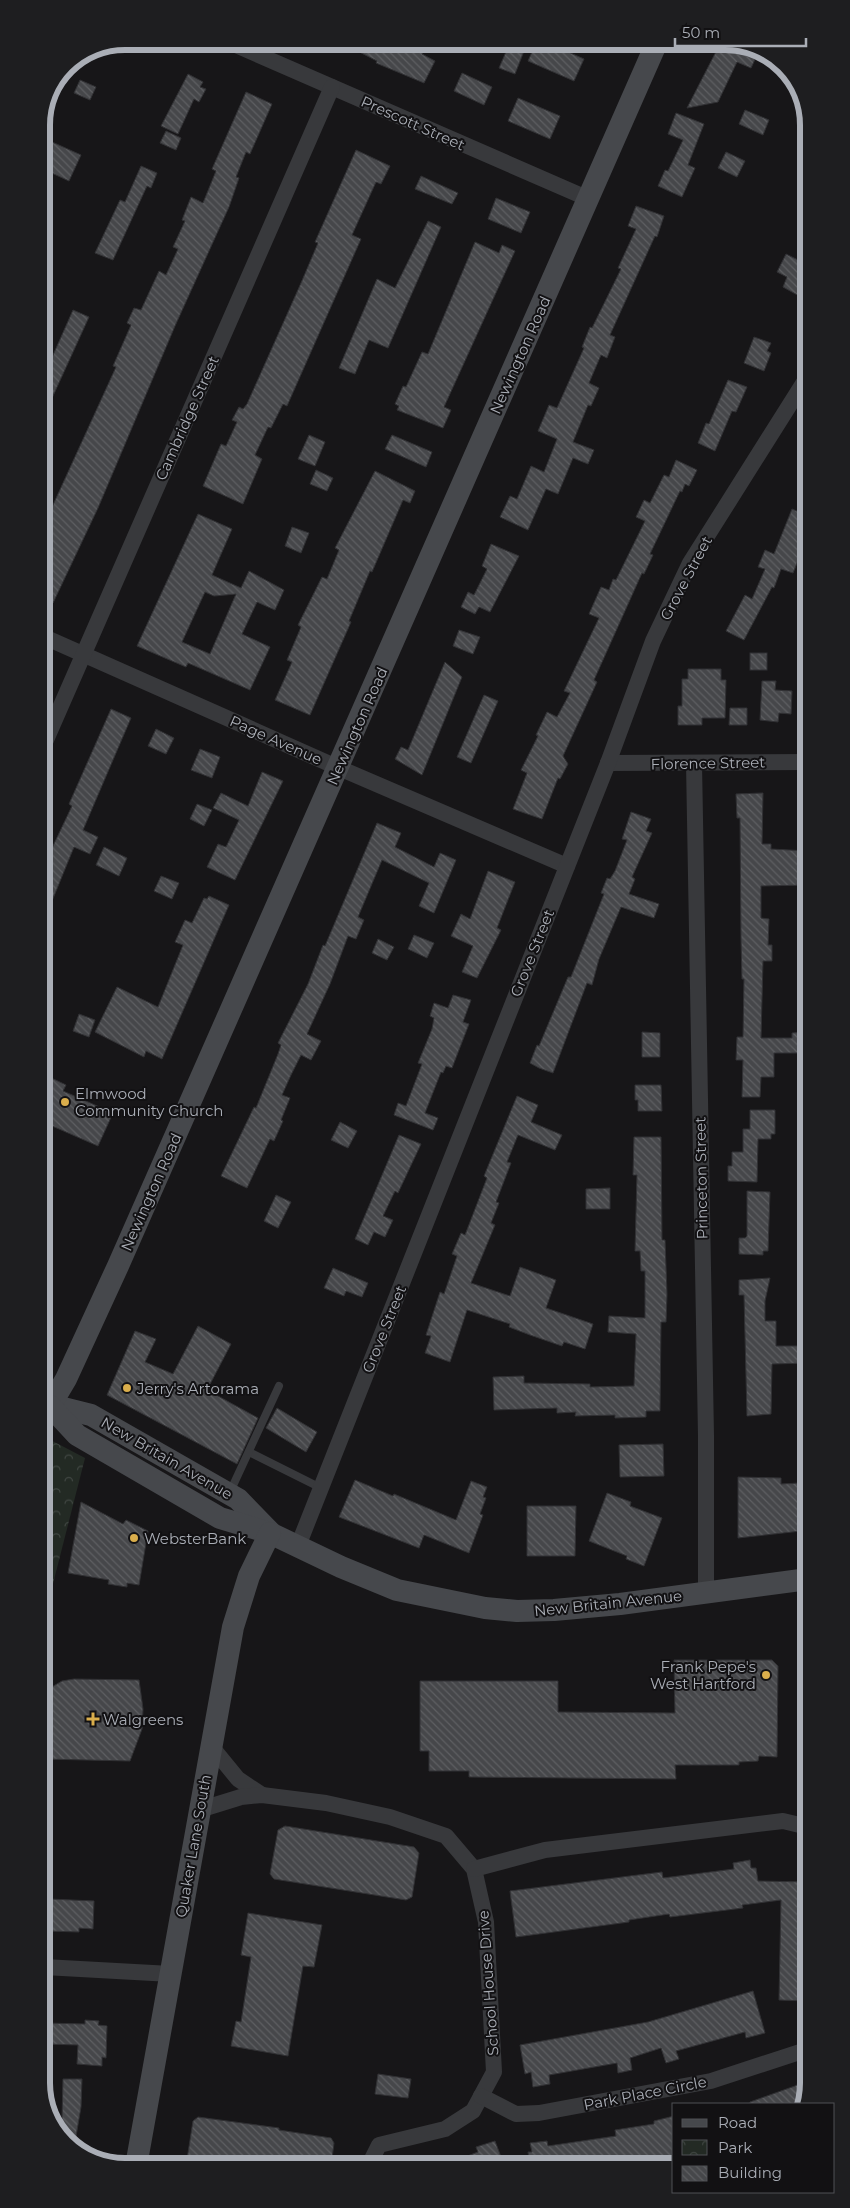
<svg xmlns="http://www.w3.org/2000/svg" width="850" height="2208" font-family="Montserrat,sans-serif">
<defs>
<pattern id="park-crowns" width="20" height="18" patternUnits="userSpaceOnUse" patternTransform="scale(1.25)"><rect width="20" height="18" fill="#232a24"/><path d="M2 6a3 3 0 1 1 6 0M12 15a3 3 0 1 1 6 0" fill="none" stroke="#404642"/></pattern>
<pattern id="building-back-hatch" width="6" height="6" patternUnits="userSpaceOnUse" patternTransform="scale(1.25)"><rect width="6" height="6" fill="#46474a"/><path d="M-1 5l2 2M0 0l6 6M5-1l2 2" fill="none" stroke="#5e5f62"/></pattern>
</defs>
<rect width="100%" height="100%" fill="#171618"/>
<path fill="url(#park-crowns)" d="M43 1436 85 1458 44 1619Z"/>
<g fill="url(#building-back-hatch)" stroke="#313134" fill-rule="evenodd">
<path d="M731 41 758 53 751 68 737 62 718 102 687 108 721 42Z"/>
<path d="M536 43 548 48 550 44 584 59 574 81 528 61Z"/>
<path d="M426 44 422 54 435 61 424 83 376 63 377 61 346 45Z"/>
<path d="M509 45 524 51 515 74 499 68Z"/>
<path d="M462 73 492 87 484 105 454 91Z"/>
<path d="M188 74 203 82 200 87 206 89 199 102 194 99 178 134 161 126Z"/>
<path d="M80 80 96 87 90 100 74 93Z"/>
<path d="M246 92 272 104 250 154 246 152 236 177 239 178 229 207 175 326 98 508 53 603 42 598V529L116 367 113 366 131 325 127 323 134 308 141 310 159 271 166 275 178 249 173 247 185 221 182 220 191 197 203 203 216 171 212 169Z"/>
<path d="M518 98 560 116 550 139 508 121Z"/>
<path d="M745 110 769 120 763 135 739 124Z"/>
<path d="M676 113 704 124 688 165 695 168 682 197 658 186 665 170 668 171 683 140 668 134Z"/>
<path d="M166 131 181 138 176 150 160 143Z"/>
<path d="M41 137 81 155 69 181 41 168Z"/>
<path d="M356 150 390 166 381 184 376 182 352 235 361 239 287 406 283 404 271 428 268 427 255 455 262 459 243 504 203 486 221 444 226 446 237 422 232 420 239 407 243 409 247 404 301 283 318 243 315 242Z"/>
<path d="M726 152 745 161 737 177 718 168Z"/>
<path d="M141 166 157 173 151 188 147 186 113 260 95 253 120 200 125 202Z"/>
<path d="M421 176 458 193 452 204 415 189Z"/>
<path d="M496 198 530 212 521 233 488 219Z"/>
<path d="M636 206 664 216 657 237 655 236 610 335 615 337 607 358 601 355 589 383 599 388 591 406 588 405 573 442 594 450 588 464 573 458 558 494 546 489 528 530 500 517 510 496 517 499 531 466 544 472 557 439 538 431 549 405 557 408 584 348 582 347 590 327 592 328 621 269 618 268 636 229 628 226Z"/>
<path d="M428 221 441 227 388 348 369 340 355 374 339 368 377 279 395 288Z"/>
<path d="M475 242 499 253 502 245 515 251 444 407 451 410 443 428 397 410 399 406 395 404 403 386 406 387 422 352 428 354Z"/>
<path d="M786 254 806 264V286L801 297 783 287 787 277 777 272Z"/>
<path d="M73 310 89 317 42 420V380Z"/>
<path d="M754 337 771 343 767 351 771 353 764 371 744 363Z"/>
<path d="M728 380 747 387 736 412 732 411 715 451 698 443 706 423 709 424Z"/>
<path d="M309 435 325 442 315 466 298 459Z"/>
<path d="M392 435 432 452 426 467 385 449Z"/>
<path d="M676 460 697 470 689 486 685 484 682 492 680 491 650 554 653 555 644 574 642 573 594 680 597 682 563 756 568 764 560 779 558 778 542 819 513 809 527 773 521 770 538 736 536 735 547 712 557 717 570 693 564 691 599 618 589 614 601 587 609 590 613 579 616 580 645 521 636 517 644 500 650 503 664 475 669 477Z"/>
<path d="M316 470 333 478 327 491 310 484Z"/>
<path d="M375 471 415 491 410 503 403 500 372 572 370 571 349 621 351 622 310 715 275 700 292 662 287 660 301 627 298 625 322 577 327 579 339 550 335 548Z"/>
<path d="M792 509 806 515V541L793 573 781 569 774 588 772 587 744 640 726 631 745 595 752 599 765 569 758 567 765 550 774 554Z"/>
<path d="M198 514 232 529 212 575 241 588 249 571 284 590 275 610 257 602 242 634 270 647 250 690 188 663 186 667 137 646ZM205 592 214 596 236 594 210 654 182 642Z"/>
<path d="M292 527 309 533 301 553 285 546Z"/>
<path d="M491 544 519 556 490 612 479 607 475 614 461 607 468 592 474 595 487 569 482 566Z"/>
<path d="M459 630 480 637 473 654 453 646Z"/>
<rect x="750" y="653" width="17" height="17"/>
<path d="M445 662 462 677 422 775 395 759 401 747 408 750Z"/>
<path d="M688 669H721V680H726L725 718H702V725H678V706H682V679H688Z"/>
<path d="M762 681H776L775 690 792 691 791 714 779 713 778 722 760 720Z"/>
<path d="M484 695 498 701 471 763 457 757Z"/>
<path d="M730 708H747V725H729Z"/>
<path d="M111 709 131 718 83 830 98 837 90 854 74 847 43 923 42 869 72 806 69 804Z"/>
<path d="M156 729 174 738 166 754 148 746Z"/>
<path d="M200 749 220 757 212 778 191 770Z"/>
<path d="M262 772 283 781 235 880 207 867 218 844 226 847 239 820 213 808 221 793 248 806Z"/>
<path d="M763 793 762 844H771V849L807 851V885L761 886V918L769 919 768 945H772V961H763L761 1038H792V1033L807 1032V1053H774V1077H761L760 1097H742L743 1060H736L737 1037H743L744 979H742L741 939 740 818H737L736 794Z"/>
<path d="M197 804 212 810 204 826 190 819Z"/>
<path d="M631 812 651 819 646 831 652 833 632 877 635 879 629 894 659 904 654 918 621 907 599 959 592 985 587 983 553 1073 539 1068 530 1063 537 1045 539 1046 568 977H571L604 894 601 893 607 878 610 879 615 871 627 840 622 839Z"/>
<path d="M377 823 401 833 395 847 434 867 440 853 456 860 434 913 419 906 429 883 382 860 358 917 364 920 356 939 348 936 330 984 307 1034 321 1041 311 1060 301 1055 291 1075 282 1095 290 1098 281 1120 283 1121 274 1141 270 1139 247 1188 221 1176 254 1107 256 1108 278 1054 281 1045 278 1043 308 984 323 945 325 946Z"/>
<path d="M104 847 127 858 119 876 96 865Z"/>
<path d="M488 871 515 882 497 928 501 930 477 978 462 972 473 946 451 936 461 914 470 919Z"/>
<path d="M161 876 179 883 172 899 154 891Z"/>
<path d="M209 896 229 905 162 1059 146 1051 144 1057 95 1032 117 987 158 1007 183 945 175 942 185 920 192 923 204 898 207 899Z"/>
<path d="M414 935 434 943 427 958 408 949Z"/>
<path d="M378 939 394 947 387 960 372 953Z"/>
<path d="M453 995 471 1000 463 1022 469 1024 452 1068 446 1066 443 1073 441 1072 425 1113 438 1118 433 1130 394 1115 398 1103 406 1106 422 1064 418 1063 432 1029 434 1018 430 1016 434 1003 448 1008Z"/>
<path d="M79 1014 95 1020 89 1037 73 1031Z"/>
<path d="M642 1032 660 1033V1057H642Z"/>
<path d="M43 1074 66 1085 63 1091 113 1113 98 1146 43 1122Z"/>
<path d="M635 1085H661L662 1111H638V1100H635Z"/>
<path d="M517 1096 538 1105 531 1122 562 1135 555 1150 518 1135 507 1162 511 1163 496 1202 499 1203 491 1223 495 1225 471 1283 510 1296 520 1267 556 1280 546 1308 593 1324 585 1349 564 1342 562 1346 530 1335 509 1327 510 1324 467 1310 450 1362 425 1353 431 1336 426 1335 440 1292 444 1294 457 1256 452 1254 461 1233 465 1235 487 1178 484 1176Z"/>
<path d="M750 1110H775V1134H771V1139H758L757 1182 728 1181V1166H732V1152H743V1129H750Z"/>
<path d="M340 1122 357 1131 348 1148 331 1140Z"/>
<path d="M399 1135 421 1144 398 1193 395 1191 383 1216 393 1220 385 1237 374 1232 368 1245 355 1239Z"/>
<path d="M634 1137H661L662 1240H665L667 1294 666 1322H661L660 1411H646V1417L615 1418V1415L575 1416 576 1412 557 1413V1408L494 1410 493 1377 524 1376V1383L590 1384V1387L634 1386 636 1334 608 1332 609 1316 645 1318V1271H641L640 1251H635L637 1175H633Z"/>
<path d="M610 1188V1209H586V1189Z"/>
<path d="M747 1191 770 1192 768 1251H763V1255L739 1254V1238H745L747 1236Z"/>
<path d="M276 1195 291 1202 278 1228 264 1221Z"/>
<path d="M333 1268 368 1283 362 1297 346 1291 344 1296 324 1288Z"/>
<path d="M770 1278 765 1301V1321H776V1346H808V1363L772 1364 771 1414 747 1416 744 1295H739V1280Z"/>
<path d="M198 1326 231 1344 207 1390 258 1418 237 1464 107 1395 135 1331 156 1339 145 1362 173 1374Z"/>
<path d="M277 1408 317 1432 306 1452 266 1428Z"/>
<path d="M663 1444 664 1476 620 1477 619 1445Z"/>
<path d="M738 1477 781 1478V1484L800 1483 801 1531 738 1538Z"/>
<path d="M355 1480 393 1496 394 1494 456 1520 471 1481 487 1487 483 1497 486 1498 480 1514 483 1515 469 1553 424 1535 419 1548 339 1517Z"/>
<path d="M607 1493 631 1502 630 1506 662 1518 644 1566 626 1559 627 1556 589 1541Z"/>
<path d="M81 1502 123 1524 126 1520 148 1531 139 1585 127 1583V1587L108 1584 109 1580 68 1573Z"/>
<path d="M527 1506H576L575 1556H527Z"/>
<path d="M674 1660H772L778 1666 777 1757 759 1756 758 1761 739 1762V1765H675L676 1779 469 1777V1771H429V1751H420V1681H558V1712L675 1713Z"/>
<path d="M74 1679 139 1680 143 1709 142 1729 130 1761 44 1759 45 1691 62 1681Z"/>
<path d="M285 1826 414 1847 419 1853 412 1897 406 1900 274 1879 270 1874 278 1830Z"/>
<path d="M750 1860 751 1868H756L758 1881 808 1882 809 2001 779 2000 781 1900 742 1905 743 1908 670 1917 669 1914 629 1920V1922L516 1937 510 1891 662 1872 663 1878 734 1869 733 1863Z"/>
<path d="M49 1899 94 1901 93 1929 79 1928V1932L48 1931Z"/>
<path d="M248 1913 322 1925 314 1967 303 1966 288 2056 231 2046 236 2021 241 2022 251 1957 241 1955Z"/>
<path d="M753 1991 765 2033 746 2038 745 2032 676 2051 679 2059 666 2063 661 2048 630 2058 632 2070 618 2073 617 2063 549 2075 550 2084 533 2087 531 2072 525 2074 520 2045 648 2022Z"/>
<path d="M85 2020 99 2021 98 2025 107 2026 106 2058 102 2057V2066L77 2064 78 2045 44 2044V2023L85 2024Z"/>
<path d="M378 2074 411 2079 408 2098 375 2094Z"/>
<path d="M63 2079H82L81 2107 74 2148 70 2146 52 2118 62 2119Z"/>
<path d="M809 2081 802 2104H750V2102Z"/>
<path d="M674 2116V2161L663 2164 530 2165 528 2152H532L530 2143 547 2141 548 2146 616 2136 615 2130 654 2124V2121Z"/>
<path d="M198 2117 279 2128V2130L331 2138 334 2143 331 2166H186L193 2121Z"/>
<path d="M495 2141 504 2165H449V2163L478 2152 476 2147Z"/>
</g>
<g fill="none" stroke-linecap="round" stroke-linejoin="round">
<g stroke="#38393c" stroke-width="8">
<path d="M249 1452 321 1488"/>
<path d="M230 1492 279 1386"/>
</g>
<g stroke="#38393c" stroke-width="16">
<path d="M238 46 589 199"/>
<path d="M42 636 339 768 567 866"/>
<path d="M42 749 332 87"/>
<path d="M608 763 807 762"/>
<path d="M694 763 706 1436V1593"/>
<path d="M298 1546 608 763 653 641 690 563 806 379"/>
<path d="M211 1746 238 1779 262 1795"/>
<path d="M199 1810 241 1797 262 1795 326 1803 390 1817 446 1836 474 1869 486 1922 494 2072 473 2111 445 2129 379 2145 369 2165"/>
<path d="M474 1869 545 1850 783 1821 808 1827"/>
<path d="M44 1967 171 1974"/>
<path d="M481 2096 516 2114 539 2113 711 2081 809 2049"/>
</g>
<g stroke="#46484c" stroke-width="22">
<path d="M47 1404 91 1415 238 1499 270 1532"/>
<path d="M50 1406 66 1379 118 1266 657 42"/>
<path d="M50 1406 77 1435 220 1518 270 1533 341 1567 397 1590 485 1608 517 1611 554 1610 620 1604 808 1579"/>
<path d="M136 2166 233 1627 249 1576 270 1533"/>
</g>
</g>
<g fill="#daae4c" stroke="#121113" stroke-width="2">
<circle cx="65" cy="1102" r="5"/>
<circle cx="127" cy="1388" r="5"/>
<circle cx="134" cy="1538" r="5"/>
<circle cx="766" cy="1675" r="5"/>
<path d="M90.5 1711.5h5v5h5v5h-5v5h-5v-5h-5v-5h5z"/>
</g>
<g text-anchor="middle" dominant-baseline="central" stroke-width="4" stroke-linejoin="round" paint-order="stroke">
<g font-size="15" fill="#aaaeb6" stroke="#121113">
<text transform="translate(413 123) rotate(24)">Prescott Street</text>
<text transform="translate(520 355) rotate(-66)">Newington Road</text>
<text transform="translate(187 418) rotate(-66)">Cambridge Street</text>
<text transform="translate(686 578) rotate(-62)">Grove Street</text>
<text transform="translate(357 726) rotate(-66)">Newington Road</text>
<text transform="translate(276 740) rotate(24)">Page Avenue</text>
<text transform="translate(708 763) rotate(-1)">Florence Street</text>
<text transform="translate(532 953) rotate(-68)">Grove Street</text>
<text transform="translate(701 1178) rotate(-91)">Princeton Street</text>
<text transform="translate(151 1192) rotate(-66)">Newington Road</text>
<text transform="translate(384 1329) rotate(-68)">Grove Street</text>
<text transform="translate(167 1458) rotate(30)">New Britain Avenue</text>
<text transform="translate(608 1603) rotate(-6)">New Britain Avenue</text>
<text transform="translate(193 1846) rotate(-80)">Quaker Lane South</text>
<text transform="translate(488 1983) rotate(-94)">School House Drive</text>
<text transform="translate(645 2093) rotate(-11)">Park Place Circle</text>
</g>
<g font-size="15" fill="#aaaeb6" stroke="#121113" text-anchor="start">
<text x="75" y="1093">Elmwood<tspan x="75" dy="17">Community Church</tspan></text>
<text x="137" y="1388">Jerry's Artorama</text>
<text x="144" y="1538">WebsterBank</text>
<text x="756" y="1666" text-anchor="end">Frank Pepe's<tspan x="756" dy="17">West Hartford</tspan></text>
<text x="103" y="1719">Walgreens</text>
</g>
</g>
<path d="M0 0H850V2208H0ZM125 50H725A75 75 0 0 1 800 125V2083A75 75 0 0 1 725 2158H125A75 75 0 0 1 50 2083V125A75 75 0 0 1 125 50Z" fill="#1e1e20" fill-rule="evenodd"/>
<path fill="none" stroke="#aaaeb6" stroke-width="6" d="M125 50H725A75 75 0 0 1 800 125V2083A75 75 0 0 1 725 2158H125A75 75 0 0 1 50 2083V125A75 75 0 0 1 125 50Z"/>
<rect x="672" y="2103" width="162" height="90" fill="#121113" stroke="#4f5054"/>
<rect x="682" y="2119" width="25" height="8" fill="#46484c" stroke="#4f5054"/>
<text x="718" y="2128" font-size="15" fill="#aaaeb6">Road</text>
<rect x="682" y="2140" width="25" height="15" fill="url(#park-crowns)" stroke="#4f5054"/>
<text x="718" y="2153" font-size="15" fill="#aaaeb6">Park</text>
<rect x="682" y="2166" width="25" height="15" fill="url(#building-back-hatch)" stroke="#4f5054"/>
<text x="718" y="2178" font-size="15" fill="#aaaeb6">Building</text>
<path d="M675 38v8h131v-8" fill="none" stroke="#aaaeb6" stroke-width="2.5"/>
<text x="682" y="38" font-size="15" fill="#aaaeb6" stroke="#121113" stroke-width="4" paint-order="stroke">50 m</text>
</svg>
